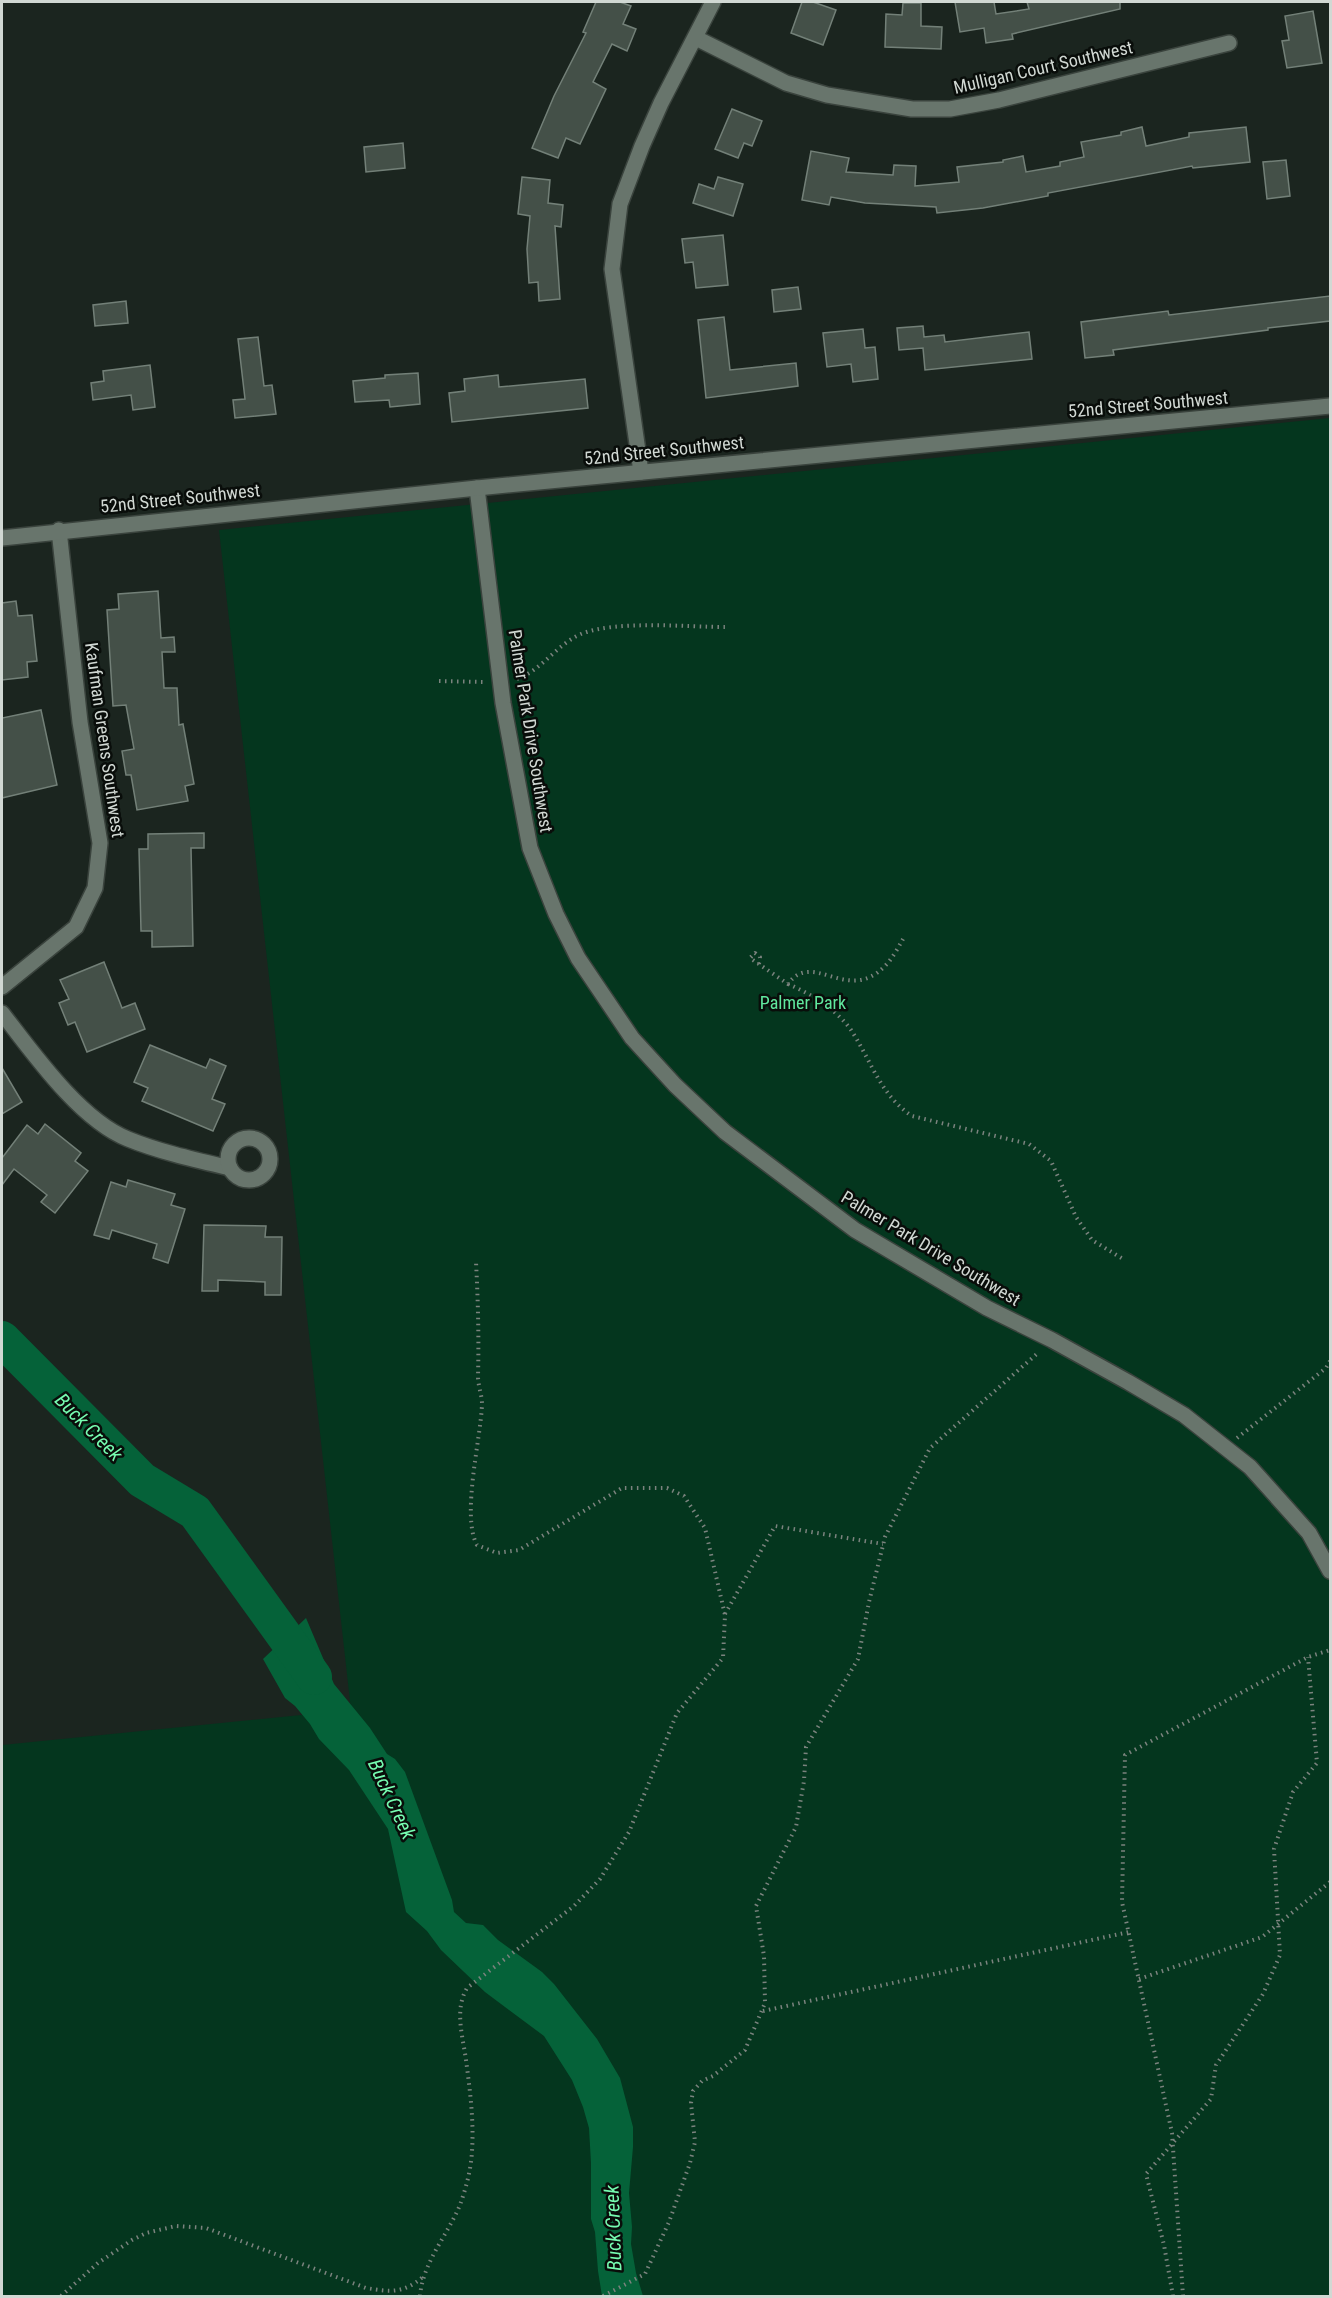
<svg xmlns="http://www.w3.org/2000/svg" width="1332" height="2298" font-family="'Roboto Condensed',sans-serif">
<rect width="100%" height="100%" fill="#1b251f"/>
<path fill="#04361e" d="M1330 418V2296H2V1745L351 1710 219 530Z"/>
<path fill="#056239" d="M306 1618 334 1684 370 1728 387 1754 395 1759 405 1772 452 1900 454 1912 466 1923 483 1925 498 1940 542 1972 554 1984 597 2039 620 2078 633 2127V2147L629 2193 632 2227 631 2244 636 2273 643 2296H602L598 2271 595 2232 591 2219V2163L589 2128 583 2107 572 2080 544 2036 485 1992 441 1950 427 1931 406 1912 388 1829 349 1770 319 1739 310 1724 295 1706 285 1698 263 1659Z"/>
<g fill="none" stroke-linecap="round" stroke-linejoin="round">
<path stroke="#056239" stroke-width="36" d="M2 1339 142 1480 195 1512 314 1677"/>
</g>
<g fill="#445048" stroke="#738078" stroke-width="1.5">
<path d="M596 2H620L631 6 623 24 636 29 627 51 612 44 593 82 606 89 580 144 566 138 558 158 532 148 554 96 586 33 583 32Z"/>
<path d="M802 2H813L836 10 823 45 791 33Z"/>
<path d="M955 2H994L996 14 1029 9 1027 2H1120V9L1012 34 1013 39 986 43 984 28 960 32Z"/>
<path d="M903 3H921V26L942 27 941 49 885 47 886 14 902 15Z"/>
<path d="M1313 11 1322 63 1287 68 1282 41 1289 40 1285 16Z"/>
<path d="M732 109 762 121 752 146 744 143 738 158 715 149Z"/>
<path d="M1142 127 1146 146 1189 137V133L1246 127 1250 162 1193 168 1192 166 1048 193V196L983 208 937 213 936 207 865 203 831 197 829 205 802 200 811 151 849 158 846 172 893 175 894 165 916 166 915 186 959 182 957 167 1003 162V160L1023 156 1026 172 1060 166V162L1084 157 1081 142 1121 135V132Z"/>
<path d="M403 143 405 168 366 172 364 147Z"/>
<path d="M1286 160 1290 196 1267 199 1263 162Z"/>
<path d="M522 177 550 180 548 203 563 205 561 227 555 226 560 299 539 301 538 282 529 283 527 249 530 216 518 214Z"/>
<path d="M718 177 743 184 733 216 693 203 699 184 714 189Z"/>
<path d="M723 235 728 285 696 288 693 262 685 263 682 239Z"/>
<path d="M798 287 801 309 774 312 772 290Z"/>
<path d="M1330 296V321L1268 328V330L1113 350 1114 355 1085 358 1081 322 1168 311 1169 315Z"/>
<path d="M126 301 128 323 95 326 93 305Z"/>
<path d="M724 317 730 370 796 363 798 386 706 398 698 320Z"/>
<path d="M923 326 924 337 944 335 945 342 1029 332 1032 359 925 370 923 348 899 350 897 328Z"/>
<path d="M863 329 865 348 875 347 878 379 853 382 851 364 827 367 823 333Z"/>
<path d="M258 337 264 386 272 385 276 414 235 418 233 400 245 399 238 339Z"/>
<path d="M150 365 155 407 133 410 131 395 93 400 91 383 104 381 103 371Z"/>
<path d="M418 373 420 404 390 407 389 400 355 402 353 381 385 378V375Z"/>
<path d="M498 375 499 387 585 379 588 408 452 422 449 393 465 391 464 379Z"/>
<path d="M158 591 161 638 174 637 175 652H162L164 688H177L179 725 183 724 194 784 185 786 188 801 137 810 131 775H126L122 751 134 749 126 705 113 706 107 610 119 609 118 594Z"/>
<path d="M16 601 18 616 32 615 37 661 27 662 28 677 2 680V603Z"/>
<path d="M41 710 57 785 2 798V718Z"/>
<path d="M204 833V848H191L193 946 152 947V931H141L139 849H148V834Z"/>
<path d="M104 962 122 1008 135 1003 145 1029 87 1052 75 1022 68 1025 59 1003 69 999 60 980Z"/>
<path d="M150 1045 206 1068 210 1059 226 1066 212 1099 225 1104 213 1131 142 1101 148 1088 134 1082Z"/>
<path d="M2 1068 22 1102 2 1114Z"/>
<path d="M45 1124 81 1153 75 1161 88 1171 55 1213 41 1202 47 1195 14 1169 2 1185V1158L27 1125 38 1134Z"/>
<path d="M128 1180 175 1194 171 1205 185 1209 168 1263 153 1258 157 1244 112 1230 109 1239 94 1235 111 1182 126 1187Z"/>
<path d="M204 1225 266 1226 265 1237H282L281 1295H265V1282L218 1280V1291H202Z"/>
</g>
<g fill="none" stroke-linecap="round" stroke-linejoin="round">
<g stroke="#3a433d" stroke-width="18">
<g id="minor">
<path d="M696 38 786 83 827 95 912 109H950L999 100 1229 43"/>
<path d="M641 472 612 269 620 204 642 146 661 103 713 2"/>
<path d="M477 488 503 703 530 848 556 914 578 958 632 1038 675 1085 725 1132 855 1230 987 1308 1052 1340 1128 1382 1184 1415 1250 1467 1309 1533 1330 1571"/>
<path d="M2 987 76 927 95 888 100 843 80 722 59 530"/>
<path d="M2 1013C33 1053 80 1120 128 1139 160 1152 196 1160 230 1168"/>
<circle cx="249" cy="1159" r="21"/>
</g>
</g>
<g stroke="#3a433d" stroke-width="18">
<path id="tertiary" d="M2 538 477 488 1330 406"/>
</g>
<g stroke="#7b837e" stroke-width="4" stroke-dasharray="1.5 4.5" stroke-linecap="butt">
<path d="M517 679C542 670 556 645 581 634 615 620 688 627 725 627"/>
<path d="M439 681 485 682"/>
<path d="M759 964 760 957 755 953 750 958 788 984C813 949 847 1005 885 966 892 959 898 948 903 939"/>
<path d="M788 984C811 994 836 1009 851 1030 871 1060 880 1095 912 1116L1029 1144 1051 1161 1076 1217 1092 1240 1123 1259"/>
<path d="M1237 1438 1326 1368 1330 1361"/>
<path d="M725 1614 775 1526 883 1544"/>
<path d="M1139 1979 1262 1937 1330 1882"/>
<path d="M763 2011 1129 1932"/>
<path d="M61 2296 98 2263 132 2240 146 2233 176 2226 206 2228 366 2288C391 2292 403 2294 424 2276"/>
<path d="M420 2296C423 2262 447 2236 460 2205 466 2188 471 2170 472 2151 474 2121 470 2090 466 2060 463 2037 454 2010 467 1988L574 1906 600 1879 629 1832 677 1713 723 1658 725 1615 705 1528 684 1496 667 1488H622L519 1550 497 1553 477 1545C461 1516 481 1438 482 1404 482 1395 478 1386 478 1376 479 1338 478 1300 476 1262"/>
<path d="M603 2296 645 2274 669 2222 690 2163 695 2142 691 2103 693 2091 702 2081 713 2076 745 2050 765 2003 764 1956 756 1906 796 1827 804 1781 806 1747 858 1659 869 1602 885 1537 930 1448 1039 1352"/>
<path d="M1173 2296 1164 2245 1146 2174 1211 2099 1216 2065 1263 1994 1280 1955 1274 1849 1293 1792 1317 1763 1308 1657"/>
<path d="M1183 2296 1172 2133 1122 1902 1125 1755 1308 1657 1330 1650"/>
</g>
<use href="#minor" stroke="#68756c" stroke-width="15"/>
<use href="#tertiary" stroke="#68756c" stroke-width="15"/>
</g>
<g text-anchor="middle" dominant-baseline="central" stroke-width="5" stroke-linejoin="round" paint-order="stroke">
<g font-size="18" fill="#d1d8d3" stroke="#090d0a">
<text transform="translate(1043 67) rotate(-13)">Mulligan Court Southwest</text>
<text transform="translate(1148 404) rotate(-5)">52nd Street Southwest</text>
<text transform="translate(664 450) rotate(-6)">52nd Street Southwest</text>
<text transform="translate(180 498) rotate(-6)">52nd Street Southwest</text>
<text transform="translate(531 731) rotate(81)">Palmer Park Drive Southwest</text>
<text transform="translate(105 740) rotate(82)">Kaufman Greens Southwest</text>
<text transform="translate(931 1248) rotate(31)">Palmer Park Drive Southwest</text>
</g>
<g font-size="18" fill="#60e89e" stroke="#090d0a">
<text x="803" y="1002">Palmer Park</text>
</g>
<g font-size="20" font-style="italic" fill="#76fcb1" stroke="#090d0a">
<text transform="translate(89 1427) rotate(45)">Buck Creek</text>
<text transform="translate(392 1799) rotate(65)">Buck Creek</text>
<text transform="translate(613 2228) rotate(-92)">Buck Creek</text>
</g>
</g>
<rect width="1332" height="2298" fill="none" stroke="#d1d8d3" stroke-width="6"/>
</svg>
